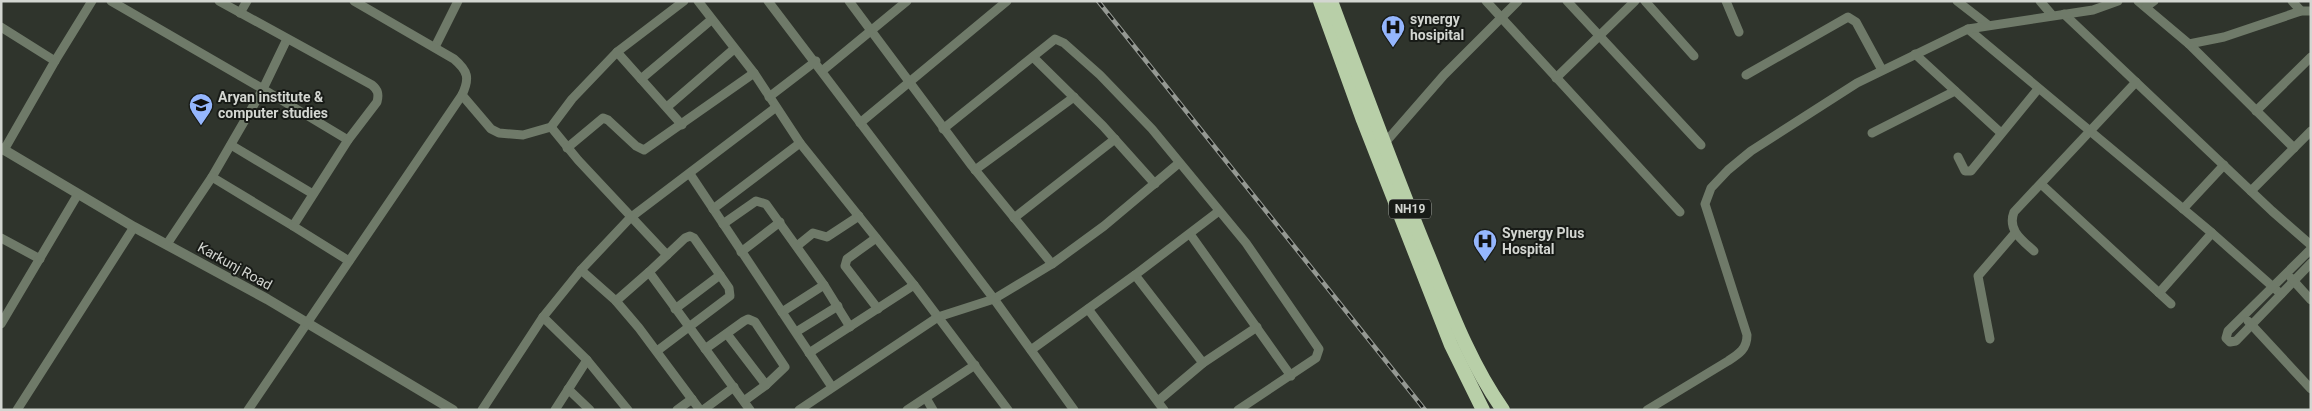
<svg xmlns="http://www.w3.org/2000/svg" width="2312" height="411" font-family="Roboto,sans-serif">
<rect width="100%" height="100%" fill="#2f342c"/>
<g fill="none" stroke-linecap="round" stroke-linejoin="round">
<g stroke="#6f7a69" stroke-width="9">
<path d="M111 1 263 89 212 177 167 244"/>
<path d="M698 1 754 73 800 143 914 285 1008 410"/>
<path d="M768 1 994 299 1074 410"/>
<path d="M849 1 972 166 1052 264"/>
<path d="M1486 1 1680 212"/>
<path d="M1567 1 1701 145"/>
<path d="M1645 1 1694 56"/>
<path d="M1726 1 1739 32"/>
<path d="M1957 1 1988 25"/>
<path d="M2040 1 2052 15"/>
<path d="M2138 1 2189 44 2294 148"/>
<path d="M2292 1 2301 11"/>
<path d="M2146 7 2154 1"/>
<path d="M240 13 247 1"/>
<path d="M2064 14 2272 211 2311 245"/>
<path d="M1 27 55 61"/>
<path d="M1968 29 2212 233 2281 294"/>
<path d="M287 39 263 89 348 140"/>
<path d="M2189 44 2224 37 2301 11H2311"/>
<path d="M435 47 458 1"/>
<path d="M617 52 682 125"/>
<path d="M1915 54 2001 133"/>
<path d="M1033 57 1103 126 1155 184"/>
<path d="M822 71 907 1"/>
<path d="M1746 75 1848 17 1856 22 1882 70"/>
<path d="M1556 78 1635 1"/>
<path d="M641 79 711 20"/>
<path d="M462 95 491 129 499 133 523 135 551 127 572 99 617 52 684 1"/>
<path d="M769 97 816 61"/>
<path d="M667 107 734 49"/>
<path d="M2256 111 2311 57"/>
<path d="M860 123 1007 1"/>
<path d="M551 127 578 160 667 255"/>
<path d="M943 129 1055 39 1064 43 1100 75 1152 129 1246 243 1319 349 1316 358 1238 410"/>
<path d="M1872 133 1955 91"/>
<path d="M231 145 313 194"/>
<path d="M1383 145 1444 75 1518 1"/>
<path d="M567 148 603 118 608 120 636 146 644 150 754 73"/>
<path d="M4 150 55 61 92 1"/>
<path d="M1958 157 1965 171H1971L2038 89"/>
<path d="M975 170 1074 97"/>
<path d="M690 174 832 387"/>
<path d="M212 177 293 226 348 140 377 102C379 94 378 90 372 85L219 1"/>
<path d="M2041 184 2171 304"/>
<path d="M2251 191 2311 131"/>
<path d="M713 209 800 143"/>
<path d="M2183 209 2224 165"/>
<path d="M1014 218 1115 139"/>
<path d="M723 224 756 201 766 204 824 285 782 312"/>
<path d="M293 226 349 261"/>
<path d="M1190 234 1291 376"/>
<path d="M1 238 40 259"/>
<path d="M876 238 847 259 845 266 878 309"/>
<path d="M797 246 813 233 827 237 859 216"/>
<path d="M2311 249 2228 331 2226 338 2230 342 2236 341 2311 263"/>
<path d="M2034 251C2022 240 2007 230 2014 212L2136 82"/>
<path d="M741 252 780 222"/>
<path d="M581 270 616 301 639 328 700 410"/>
<path d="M649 272 685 238 690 236 694 238 720 275 675 309"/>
<path d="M1135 275 1203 363"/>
<path d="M2291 278 2311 300"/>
<path d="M824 285 850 327"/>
<path d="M2159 293 2212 233"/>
<path d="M616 301 649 272 750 410"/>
<path d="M1088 309 1164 410"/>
<path d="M543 317 587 360 628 410"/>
<path d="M2248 321 2311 389"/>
<path d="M1 324 78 194"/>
<path d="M796 332 838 306"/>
<path d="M727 334 766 385"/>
<path d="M1990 339 1978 276 2015 233"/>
<path d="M705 349 744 321 748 319 755 322 785 367 766 385 744 401"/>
<path d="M1031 350 1135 275 1219 211"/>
<path d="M657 351 730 296 729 288 720 275"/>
<path d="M809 353 914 285"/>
<path d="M568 389 590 410"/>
<path d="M926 398 933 410"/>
<path d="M1158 401 1203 363 1257 327"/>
<path d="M17 410 134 227"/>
<path d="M248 410 462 95C470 78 468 71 454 59L354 1"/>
<path d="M482 410 543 317 581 270 630 218 775 108"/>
<path d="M555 410 587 360"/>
<path d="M677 410 692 399"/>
<path d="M703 410 734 387"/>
<path d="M799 410 938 317 994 299 1052 264 1104 226 1179 163"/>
<path d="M907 410 975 365"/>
<path d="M1647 410 1728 361C1739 354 1747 349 1747 335L1705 204 1711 188 1728 170 1751 151 1857 83 1968 29 2093 10 2118 1"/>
</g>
<path stroke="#6f7a69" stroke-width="10" d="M1 148 134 227 267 299 453 410"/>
<g stroke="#b8cfa8" stroke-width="14">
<path d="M1320 1 1363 120 1451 345 1483 410"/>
<path d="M1331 1C1363 87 1394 172 1429 257 1450 309 1470 363 1503 410"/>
</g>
<g stroke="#959993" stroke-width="4.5">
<path id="rail" d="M1098 1 1425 410"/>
</g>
<use href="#rail" stroke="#181b17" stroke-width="2.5" stroke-dasharray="8" stroke-linecap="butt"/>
</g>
<defs>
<g id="hospital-pin" transform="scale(1.25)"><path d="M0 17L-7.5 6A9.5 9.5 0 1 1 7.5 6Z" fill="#95b6fd" stroke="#181b17"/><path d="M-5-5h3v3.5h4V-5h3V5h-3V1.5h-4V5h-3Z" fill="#111"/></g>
<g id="university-pin" transform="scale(1.25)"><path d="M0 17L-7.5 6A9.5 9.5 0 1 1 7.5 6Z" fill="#95b6fd" stroke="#181b17"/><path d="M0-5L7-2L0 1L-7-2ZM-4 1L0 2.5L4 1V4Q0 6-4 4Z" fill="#111"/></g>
</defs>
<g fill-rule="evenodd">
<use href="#hospital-pin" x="1393" y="27"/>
<use href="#university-pin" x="201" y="105"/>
<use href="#hospital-pin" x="1485" y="241"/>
</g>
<g text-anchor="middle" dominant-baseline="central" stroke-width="4" stroke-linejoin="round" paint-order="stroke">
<rect fill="#181b17" stroke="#9b9e99" stroke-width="1" x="1389" y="199.5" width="42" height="19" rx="4"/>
<g font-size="12" font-weight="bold" fill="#d3d6d1">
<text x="1410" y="209">NH19</text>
</g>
<g font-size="14" font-weight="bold" fill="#d3d6d1" stroke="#181b17" text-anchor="start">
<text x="1410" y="19">synergy<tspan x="1410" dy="16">hosipital</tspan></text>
<text x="218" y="97">Aryan institute &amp;<tspan x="218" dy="16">computer studies</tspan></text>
<text x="1502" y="233">Synergy Plus<tspan x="1502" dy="16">Hospital</tspan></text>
</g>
<g font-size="14" fill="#d3d6d1" stroke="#181b17">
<text transform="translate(235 266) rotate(29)">Karkunj Road</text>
</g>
</g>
<rect width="2312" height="411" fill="none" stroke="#d3d6d1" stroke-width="5"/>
</svg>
